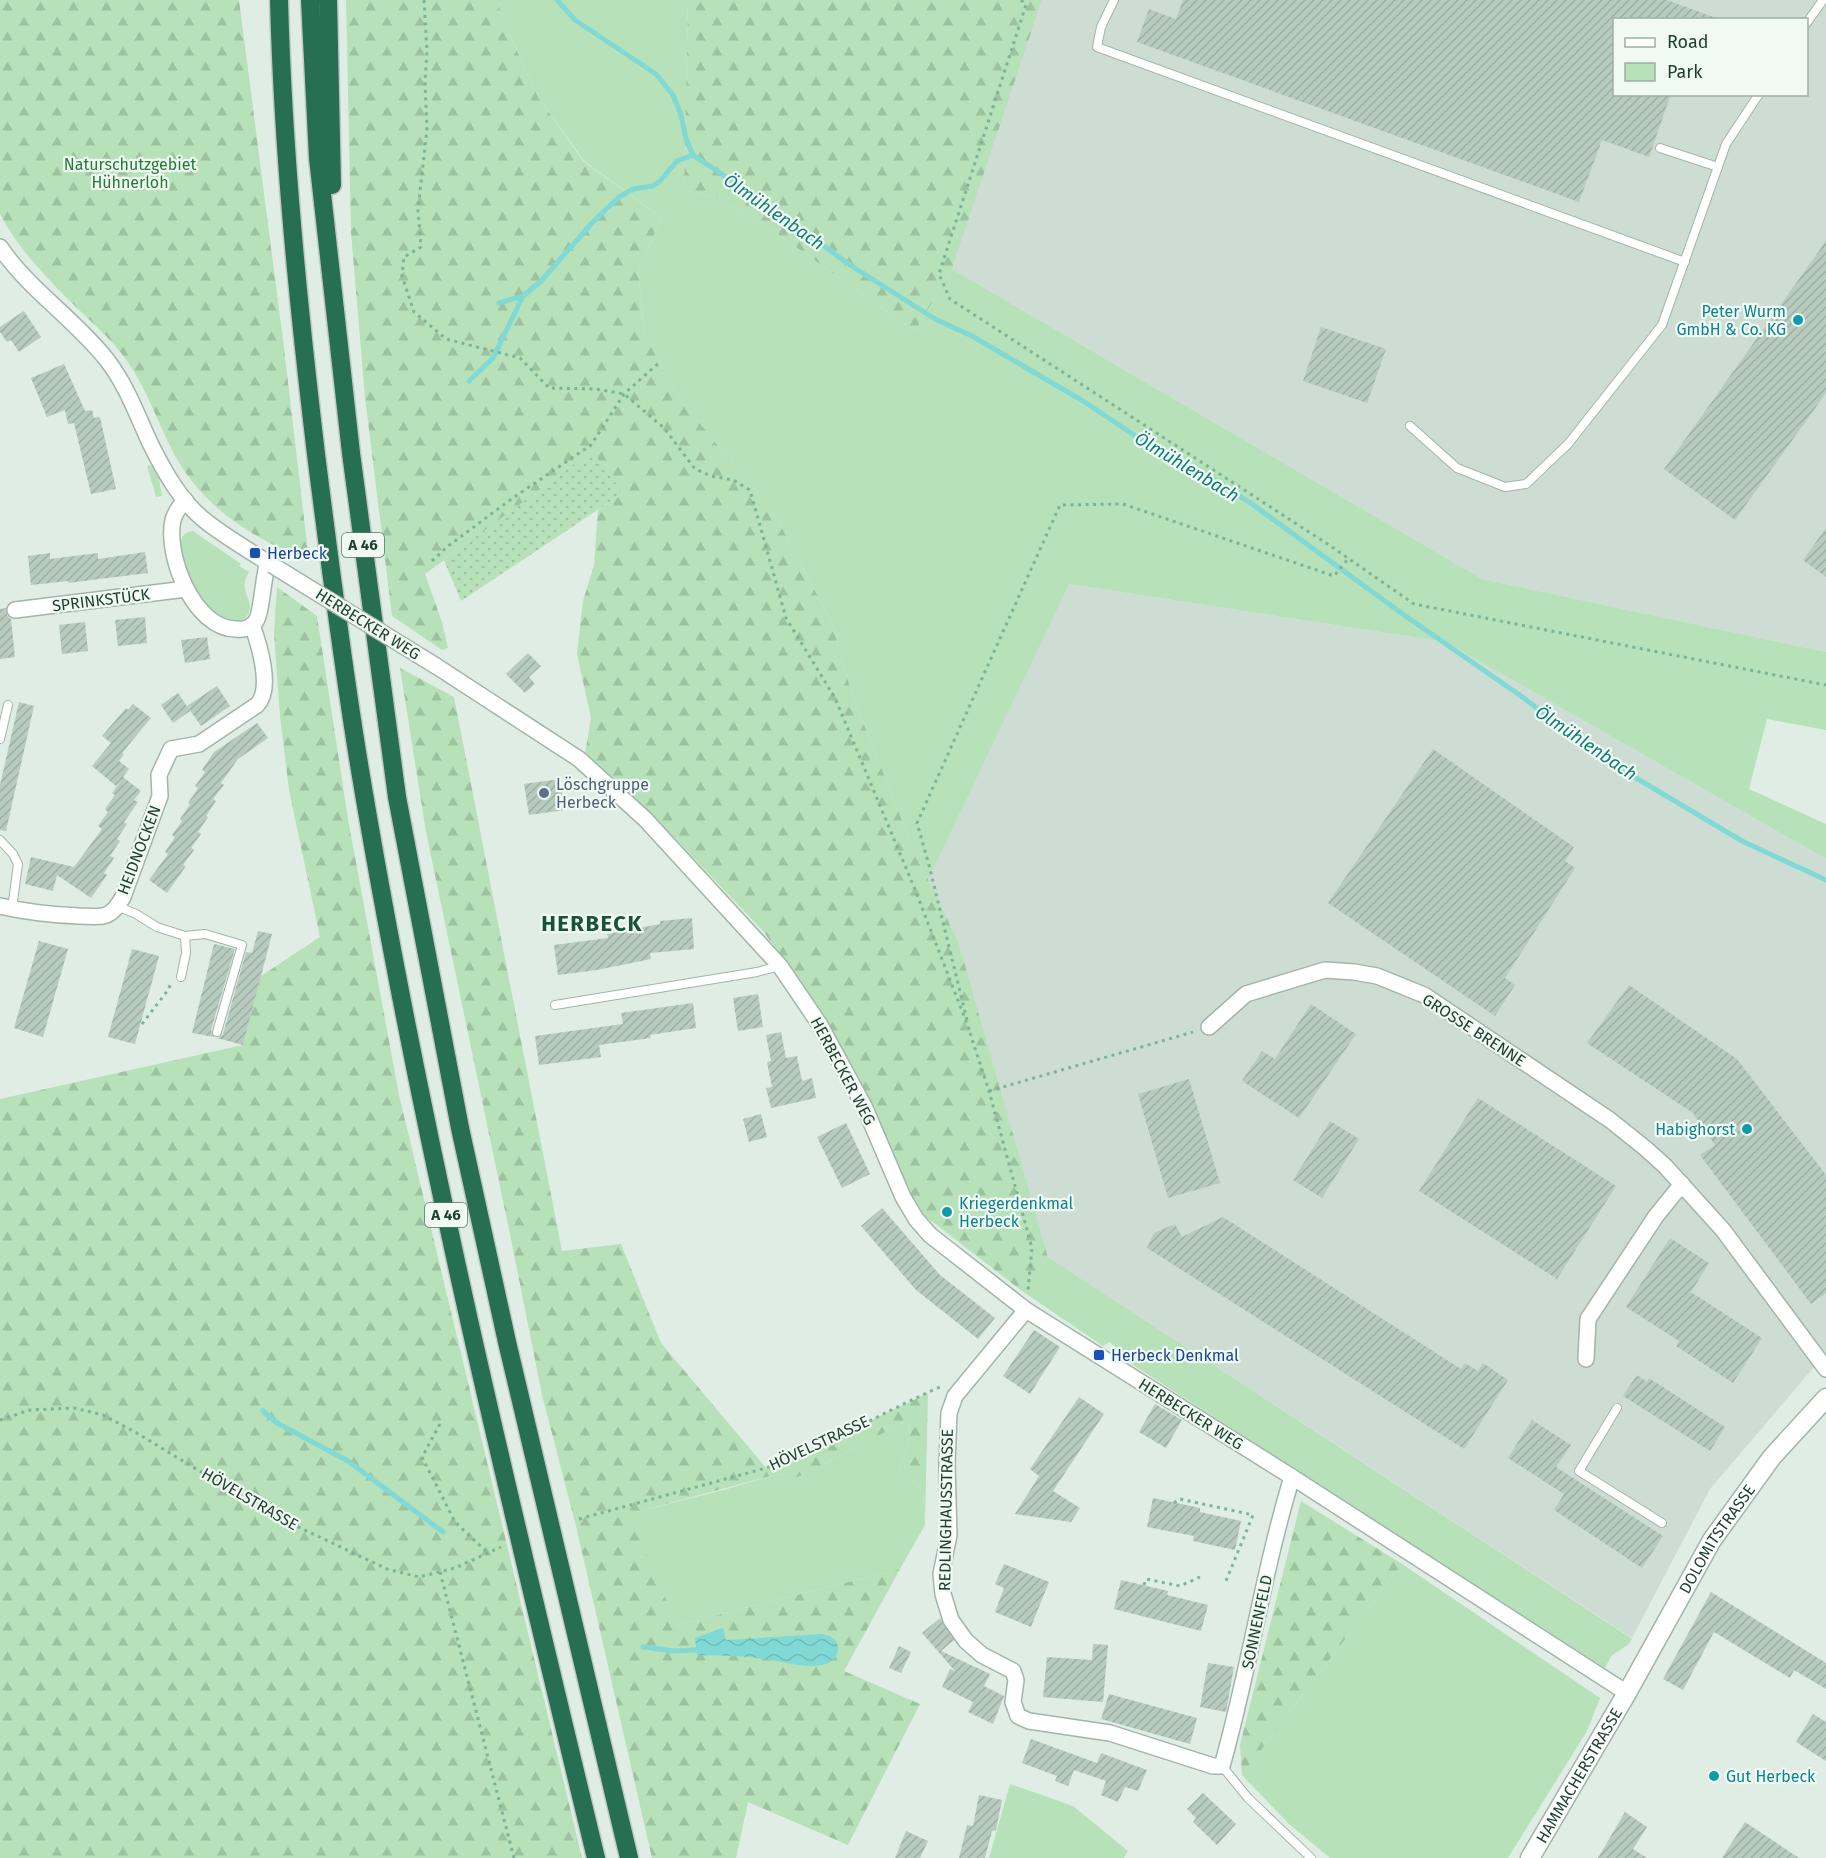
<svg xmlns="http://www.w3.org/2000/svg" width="1826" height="1858" font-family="'Fira Sans',sans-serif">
<defs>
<pattern id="forest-firs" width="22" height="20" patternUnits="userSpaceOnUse" patternTransform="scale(1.5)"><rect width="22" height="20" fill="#b6e1b9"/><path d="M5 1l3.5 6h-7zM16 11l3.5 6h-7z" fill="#9cc29f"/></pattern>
<pattern id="garden-dots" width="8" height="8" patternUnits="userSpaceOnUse" patternTransform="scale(1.5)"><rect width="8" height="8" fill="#b6e1b9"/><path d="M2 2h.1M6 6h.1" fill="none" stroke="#9cc29f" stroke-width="1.8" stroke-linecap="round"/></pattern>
<pattern id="water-waves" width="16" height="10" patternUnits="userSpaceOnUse" patternTransform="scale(1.5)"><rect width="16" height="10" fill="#81d9d5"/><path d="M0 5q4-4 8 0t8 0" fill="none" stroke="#6fbbb7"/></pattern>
<pattern id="building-hatch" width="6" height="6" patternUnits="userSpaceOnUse" patternTransform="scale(1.5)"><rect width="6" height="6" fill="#b8cbbf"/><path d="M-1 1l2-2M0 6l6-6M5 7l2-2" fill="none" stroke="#9eafa4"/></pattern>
</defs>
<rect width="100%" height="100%" fill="#e0ede4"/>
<g fill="#ceddd3" fill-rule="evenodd">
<path d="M1042 0H1826V652L1482 579 952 269ZM1614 20H1806V94H1614Z"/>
<path d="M1068 584 1446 642 1826 859V1353L1710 1489 1632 1638 1048 1257 971 995 958 941 928 880Z"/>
</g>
<g fill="#b6e1b9">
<path d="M499 0H688L684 190 718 198 773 231 915 331 952 269 1482 579 1826 652V730L1767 719 1749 789 1826 824V859L1446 642 1069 584 928 880 913 848 852 694 832 623 780 524 675 392 644 333 638 270 662 218 585 162 538 97 500 13Z"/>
<path d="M151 465 159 479 162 496 156 497 147 466Z"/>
<path d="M193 531 241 564 239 566 249 572C235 595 260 599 245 619 215 631 193 588 185 566 182 557 178 548 182 538 184 533 188 532 193 531Z"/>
<path d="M1048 1257 1628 1636 1632 1639 1629 1644 1611 1656 1605 1668 1476 1586 1124 1359 1126 1355 1109 1342 1103 1346 1022 1291Z"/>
<path d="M909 1420 910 1437 899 1471 923 1490 925 1525 900 1569 677 1625 628 1514 727 1489 778 1474 794 1479Z"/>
<path d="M1402 1564 1600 1698 1587 1731 1508 1858H1330L1288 1823 1242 1775Z"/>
<path d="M1010 1784 1073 1806 1128 1851 1124 1858H989Z"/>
</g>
<g fill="url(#forest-firs)">
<path d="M0 0H239L284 348 309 561C250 537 200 506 171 448 154 413 142 377 117 348 101 329 82 314 65 296 41 272 16 245 0 214Z"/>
<path d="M346 0H499L500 13 538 97 584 162 662 218 638 270 644 333 675 392 780 524 832 623 852 694 913 848 958 941 1048 1257 1022 1291 925 1216 910 1192 867 1097 820 1010 763 931 649 811 585 754 591 718 577 654 583 601 594 565 598 510 623 493 592 452 425 574 442 622 448 648 442 650 392 616 365 397 351 232Z"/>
<path d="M688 0H1042L952 269 915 331 773 231 718 198 684 190Z"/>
<path d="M277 587 317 616 348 819 399 1095 582 1858H0V1099L243 1045 261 976 320 937 289 790 280 716 274 633Z"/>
<path d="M400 668 454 697 562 1251 621 1244 661 1343 766 1468 790 1459 928 1393 925 1525 923 1490 899 1471 910 1437 909 1420 794 1479 778 1474 629 1514 677 1625 900 1569 844 1671 920 1704 848 1845 748 1802 736 1858H652L576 1526 542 1395 511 1239 426 832Z"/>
<path d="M1301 1501 1402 1564 1242 1775 1240 1745Z"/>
</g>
<path fill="url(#garden-dots)" d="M592 451 623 493 461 601 444 560Z"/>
<path fill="url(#water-waves)" d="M723 1628 726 1640 822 1634C847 1638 840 1663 821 1665 801 1669 778 1660 757 1658 738 1655 717 1656 697 1655L695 1638Z"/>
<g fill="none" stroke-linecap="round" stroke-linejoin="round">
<g stroke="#81d9d5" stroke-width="5">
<path d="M557 0 575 20 656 74 673 95 681 115 686 139 693 155 774 209 847 263 935 319 972 336 1083 401 1176 463 1210 477 1252 504 1404 615 1521 696 1606 760 1742 841 1826 880"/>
<path d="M499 303 523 296"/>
<path d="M469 381 493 358 523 296 540 282 593 222 619 197 633 189 653 186 660 181 677 161 693 155"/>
<path d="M263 1411 277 1423 348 1461 443 1532"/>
<path d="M643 1647 674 1651 696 1650"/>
</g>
</g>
<g fill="url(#building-hatch)">
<path d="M1183 0H1667L1716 18V20H1614V94H1671L1649 157 1602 140 1579 202 1137 42 1149 9 1176 19Z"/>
<path d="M1826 241V393L1735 520 1664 469Z"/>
<path d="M24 311 41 337 19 352 11 340 7 342 0 332V327Z"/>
<path d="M1321 327 1386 349 1367 403 1303 381Z"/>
<path d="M64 364 85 411 92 410 94 418 100 417 116 489 91 494 74 423 68 424 65 410 47 417 31 378Z"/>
<path d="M1826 528V577L1803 560Z"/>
<path d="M145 552 148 573 68 583V581L31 585 28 556 50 553V559L98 553V559Z"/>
<path d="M6 608 7 615 11 619 15 657 0 659V609Z"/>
<path d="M145 617 147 643 118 646 115 620Z"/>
<path d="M85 622 88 651 62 654 59 625Z"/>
<path d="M207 637 210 659 185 663 181 640Z"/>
<path d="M528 653 541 666 529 677 535 684 525 693 506 674Z"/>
<path d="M217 686 230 706 201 726 187 706Z"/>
<path d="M178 693 190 711 173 723 161 705Z"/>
<path d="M19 702 34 706 6 831 0 830V785Z"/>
<path d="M133 704 151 718 122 753 124 754 119 761 129 769 123 777 141 791 134 800 138 802 124 822 127 824 117 839 120 841 110 856 114 858 104 873 107 875 91 898 57 875 53 891 25 884 31 857 74 867 102 829 98 826 108 812 105 809 115 795 112 793 122 779 116 786 92 766 111 743 102 736 126 708 128 710Z"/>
<path d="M257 723 268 738 238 759 221 783 224 785 213 799 216 801 206 816 208 817 198 832 201 834 191 848 194 850 183 865 186 866 167 893 149 880 168 854 165 852 175 837 172 835 182 821 180 819 190 804 188 803 198 788 195 786 205 772 202 770 214 752Z"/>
<path d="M1433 749 1574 847 1565 861 1575 868 1505 978 1515 985 1495 1016 1328 903Z"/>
<path d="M560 779 565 810 529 815 524 784Z"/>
<path d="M692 918 694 949 650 953 651 959 597 970 558 975 554 945 608 938 607 934 660 924V921Z"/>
<path d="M258 931 272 934 243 1045 217 1038 223 1034 246 952 252 953Z"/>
<path d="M39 941 68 949 43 1037 14 1028Z"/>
<path d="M214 944 235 949 211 1030 214 1037 192 1033Z"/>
<path d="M132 949 159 956 135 1044 108 1037Z"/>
<path d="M1629 985 1737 1059 1826 1175V1293L1811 1304 1700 1155 1715 1145 1693 1113 1587 1043Z"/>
<path d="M758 994 763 1027 738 1031 733 998Z"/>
<path d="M693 1003 696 1028 650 1035 651 1038 599 1045 601 1057 539 1065 535 1036 623 1024 621 1013Z"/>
<path d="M1311 1004 1356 1034 1299 1118 1242 1081 1262 1051 1275 1059Z"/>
<path d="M781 1032 786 1058 797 1056 802 1081 812 1078 816 1098 771 1108 766 1088 772 1087 767 1062 771 1061 766 1035Z"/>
<path d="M1189 1079 1220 1183 1168 1198 1138 1094Z"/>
<path d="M1478 1098 1616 1186 1557 1279 1419 1191Z"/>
<path d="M761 1114 767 1137 749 1142 743 1119Z"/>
<path d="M1330 1121 1359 1139 1322 1198 1293 1180Z"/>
<path d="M846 1123 870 1174 842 1188 817 1137Z"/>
<path d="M882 1208 940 1275 995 1318 978 1339 916 1290 861 1226Z"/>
<path d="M1223 1217 1461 1369 1465 1363 1478 1371 1483 1363 1508 1380 1464 1449 1147 1248 1154 1233 1175 1224 1182 1237Z"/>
<path d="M1670 1238 1709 1263 1691 1292 1762 1338 1733 1383 1676 1346 1679 1341 1626 1307Z"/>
<path d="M1034 1330 1060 1347 1030 1394 1003 1376Z"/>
<path d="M1637 1375 1647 1382 1649 1378 1725 1427 1710 1451 1623 1396Z"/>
<path d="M1079 1397 1104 1414 1053 1491 1080 1508 1071 1522 1015 1514 1039 1476 1030 1469Z"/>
<path d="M1155 1404 1182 1420 1166 1448 1139 1432Z"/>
<path d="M1532 1420 1571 1445 1556 1467 1663 1536 1642 1568 1554 1510 1564 1494 1508 1458Z"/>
<path d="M1153 1498 1200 1508V1512L1241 1521 1235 1550 1193 1541 1194 1536 1147 1527Z"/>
<path d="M1004 1564 1049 1582 1031 1627 995 1612 1004 1588 995 1584Z"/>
<path d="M1121 1580 1168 1591 1167 1595 1208 1605 1201 1631 1114 1609Z"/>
<path d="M1711 1592 1826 1663V1689L1794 1670 1790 1678 1714 1632 1683 1690 1663 1679Z"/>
<path d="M940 1618 954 1640 941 1651 990 1674 984 1686 1004 1696 993 1724 968 1712 973 1702 942 1687 950 1669 955 1671 922 1633Z"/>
<path d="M1093 1644 1108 1645 1103 1702 1043 1697 1047 1657 1092 1660Z"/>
<path d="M899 1646 911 1652 901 1673 889 1668Z"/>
<path d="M1208 1663 1234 1667 1226 1712 1200 1707Z"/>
<path d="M1109 1694 1197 1718 1190 1744 1101 1719Z"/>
<path d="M1813 1714 1826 1722V1761L1796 1742Z"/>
<path d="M1031 1739 1097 1763 1101 1753 1147 1770 1138 1791 1125 1787 1118 1802 1101 1795 1106 1781 1074 1770 1068 1786 1055 1781 1057 1776 1022 1763Z"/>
<path d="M1203 1793 1236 1824 1217 1845 1193 1822 1196 1818 1187 1809Z"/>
<path d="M979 1795 1002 1800 996 1830 992 1831 985 1858H959L967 1825 973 1826Z"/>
<path d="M1625 1812 1647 1827 1633 1849 1647 1858H1598Z"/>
<path d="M1745 1822 1799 1858H1722Z"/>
<path d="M906 1831 928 1841 920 1858H895Z"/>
</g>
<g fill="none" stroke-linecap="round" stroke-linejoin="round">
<g stroke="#a2b5aa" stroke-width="10">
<g id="service">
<path d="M1114 0 1101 27 1097 47 1685 262"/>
<path d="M1806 24 1823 0"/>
<path d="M1660 148 1718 167"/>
<path d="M1410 426 1457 468 1505 487 1526 484 1568 444 1662 325 1726 144 1759 94"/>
<path d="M0 739 8 705"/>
<path d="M0 840 13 854 18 864 12 909"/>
<path d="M117 906 136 914 157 927 185 936 205 934 242 945 217 1032"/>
<path d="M181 977 186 953 185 936"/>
<path d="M555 1005 757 972 780 966"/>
<path d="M1617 1408 1579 1471 1662 1523"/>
<path d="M1222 1766 1248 1798 1311 1858"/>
</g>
</g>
<g stroke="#a2b5aa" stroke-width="18">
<g id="minor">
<path d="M0 247C29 290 75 319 107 360 127 386 137 415 151 445 164 471 180 500 203 519 221 534 251 552 272 565"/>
<path d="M185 500C180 506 175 512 173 520 165 555 194 629 236 629 244 630 252 628 256 621 262 612 263 576 268 562"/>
<path d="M15 610 186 589"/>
<path d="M436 666 579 759 645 819 780 966 820 1025 864 1106 903 1197 916 1219 930 1235 1026 1310 1292 1477 1627 1693"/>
<path d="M0 906C26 912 53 915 79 916 87 916 96 917 103 916 113 914 118 905 123 897L160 796 159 775 171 749 199 744 257 705C273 689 259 644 252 625"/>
<path d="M1209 1027 1246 994 1325 970 1354 972 1377 976 1424 995 1610 1120 1645 1148 1665 1166 1723 1230 1826 1369"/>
<path d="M1026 1310 955 1396 949 1413 947 1464 949 1535 941 1574 943 1594 951 1620 966 1641 982 1655 1013 1671 1016 1680 1013 1702 1018 1716 1029 1721 1110 1733 1213 1766H1222C1249 1671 1263 1572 1292 1477"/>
<path d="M1586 1359 1588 1319 1656 1216 1682 1184"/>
</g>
</g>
<g stroke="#a2b5aa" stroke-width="21">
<g id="tertiary">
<path id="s1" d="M1530 1858 1627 1693 1712 1540 1772 1457 1826 1398"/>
</g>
</g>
<g stroke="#c0c9c5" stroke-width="21">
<g id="motorway">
<path d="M279 0C283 152 298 303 316 454 329 557 342 661 359 764 420 1132 508 1495 596 1858"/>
<path d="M310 0 318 158 351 453 397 797 460 1128 507 1342 629 1858"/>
<path d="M328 0 332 185"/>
</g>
</g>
<g stroke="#7cb498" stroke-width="3" stroke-dasharray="3 4.5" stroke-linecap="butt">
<path d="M424 0 427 51 425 82 427 129 418 210 421 247 404 257 402 276 414 312 446 339 520 358 549 388 596 389 624 394 664 428 695 469 711 476 733 480 750 490 786 618 835 698 914 887 971 1034"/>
<path d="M1021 0 1026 5 939 274 950 299 1329 545 1414 604 1826 685"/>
<path d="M432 561 447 547 510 500 591 445 624 394 661 361"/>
<path d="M967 1020 929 865 917 823 1060 505 1123 504 1334 576 1348 559"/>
<path d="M142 1024 168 990 171 983"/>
<path d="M970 1033 989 1091 1032 1248 1028 1290"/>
<path d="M989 1091 1193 1032"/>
<path d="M0 1420 30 1410 74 1408 103 1415 135 1432 269 1513 387 1569 419 1577 455 1568 501 1547"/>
<path d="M440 1424 422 1457 455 1522 488 1553"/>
<path d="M1174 1503 1180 1499 1253 1515 1226 1581"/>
<path d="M579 1519 766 1468C826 1446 881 1413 940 1387"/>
<path d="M440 1572 514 1858"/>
<path d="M1144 1585 1146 1579 1180 1586 1200 1577"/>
</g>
<use href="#service" stroke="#fff" stroke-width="8"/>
<use href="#minor" stroke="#fff" stroke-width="15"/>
<use href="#tertiary" stroke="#fff" stroke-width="18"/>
<use href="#motorway" stroke="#276f52" stroke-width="18"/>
<g stroke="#a2b5aa" stroke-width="18" stroke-linecap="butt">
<path id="minor-bridge" d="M272 565 436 666"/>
</g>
<use href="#minor-bridge" stroke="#fff" stroke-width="15"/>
</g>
<g fill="#0f9aa8" stroke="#f1f9f3" stroke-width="2">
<circle cx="1798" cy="320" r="6"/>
<circle cx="1747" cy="1129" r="6"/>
<circle cx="947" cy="1212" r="6"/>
<circle cx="1714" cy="1776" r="6"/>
</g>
<g fill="#1a4fb4" stroke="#f1f9f3" stroke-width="2">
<rect x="249" y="547" width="12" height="12" rx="3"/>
<rect x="1093" y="1349" width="12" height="12" rx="3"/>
</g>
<circle fill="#5c6f8a" stroke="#f1f9f3" stroke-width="2" cx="544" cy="793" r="6"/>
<g text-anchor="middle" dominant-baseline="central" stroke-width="4.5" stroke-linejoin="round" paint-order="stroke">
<g fill="#f1f9f3" stroke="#5d776a" stroke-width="1.5">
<rect x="342" y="533" width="42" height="24" rx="4.5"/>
<rect x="425" y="1203" width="42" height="24" rx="4.5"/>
</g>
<g font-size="15" font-weight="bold" fill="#1e3f30">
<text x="363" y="545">A 46</text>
<text x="446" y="1215">A 46</text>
</g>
<g font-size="16" fill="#247a35" stroke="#f1f9f3">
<text x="130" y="164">Naturschutzgebiet<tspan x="130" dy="18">Hühnerloh</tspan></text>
</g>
<g font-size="16" fill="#0d838f" stroke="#f1f9f3" text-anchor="end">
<text x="1786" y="311">Peter Wurm<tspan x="1786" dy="18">GmbH &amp; Co. KG</tspan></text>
<text x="1735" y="1129">Habighorst</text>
<text x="959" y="1203" text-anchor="start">Kriegerdenkmal<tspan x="959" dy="18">Herbeck</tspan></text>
<text x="1726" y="1776" text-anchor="start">Gut Herbeck</text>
</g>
<g font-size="16" fill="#164399" stroke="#f1f9f3" text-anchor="start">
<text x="267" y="553">Herbeck</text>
<text x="1111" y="1355">Herbeck Denkmal</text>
</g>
<g font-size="16" fill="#1e3f30" stroke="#f1f9f3">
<text transform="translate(101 600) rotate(-7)">SPRINKSTÜCK</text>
<text transform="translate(368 624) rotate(32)">HERBECKER WEG</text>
<text transform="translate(139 850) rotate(-69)">HEIDNOCKEN</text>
<text transform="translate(1474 1030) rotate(33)">GROSSE BRENNE</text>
<text transform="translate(843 1071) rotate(62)">HERBECKER WEG</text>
<text transform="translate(1191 1414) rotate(32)">HERBECKER WEG</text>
<text transform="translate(819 1443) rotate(-25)">HÖVELSTRASSE</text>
<text transform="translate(250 1499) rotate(30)">HÖVELSTRASSE</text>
<text transform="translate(946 1510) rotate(-89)">REDLINGHAUSSTRASSE</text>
<text stroke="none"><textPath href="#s1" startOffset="370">DOLOMITSTRASSE</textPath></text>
<text transform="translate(1257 1622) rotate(-78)">SONNENFELD</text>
<text stroke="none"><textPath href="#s1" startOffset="96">HAMMACHERSTRASSE</textPath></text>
</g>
<g font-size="16" fill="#4e5e75" stroke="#f1f9f3" text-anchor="start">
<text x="556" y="784">Löschgruppe<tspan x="556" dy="18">Herbeck</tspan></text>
</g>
<g font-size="18" font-style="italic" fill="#127c7a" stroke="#f1f9f3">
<text transform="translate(774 212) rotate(35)">Ölmühlenbach</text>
<text transform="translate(1187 467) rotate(31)">Ölmühlenbach</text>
<text transform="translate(1586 743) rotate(34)">Ölmühlenbach</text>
</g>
<g font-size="22" font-weight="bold" letter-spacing="1.5" fill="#185339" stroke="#f1f9f3">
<text x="592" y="923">HERBECK</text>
</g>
</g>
<rect x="1613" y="18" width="195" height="78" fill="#f1f9f3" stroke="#9dafa5" stroke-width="1.5"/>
<rect x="1625" y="38" width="30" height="9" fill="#ffffff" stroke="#9dafa5" stroke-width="1.5"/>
<text x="1667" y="48" font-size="18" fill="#1e3f30">Road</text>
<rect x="1625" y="63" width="30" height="18" fill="#b6e1b9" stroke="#9dafa5" stroke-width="1.5"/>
<text x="1667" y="78" font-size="18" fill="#1e3f30">Park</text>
</svg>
